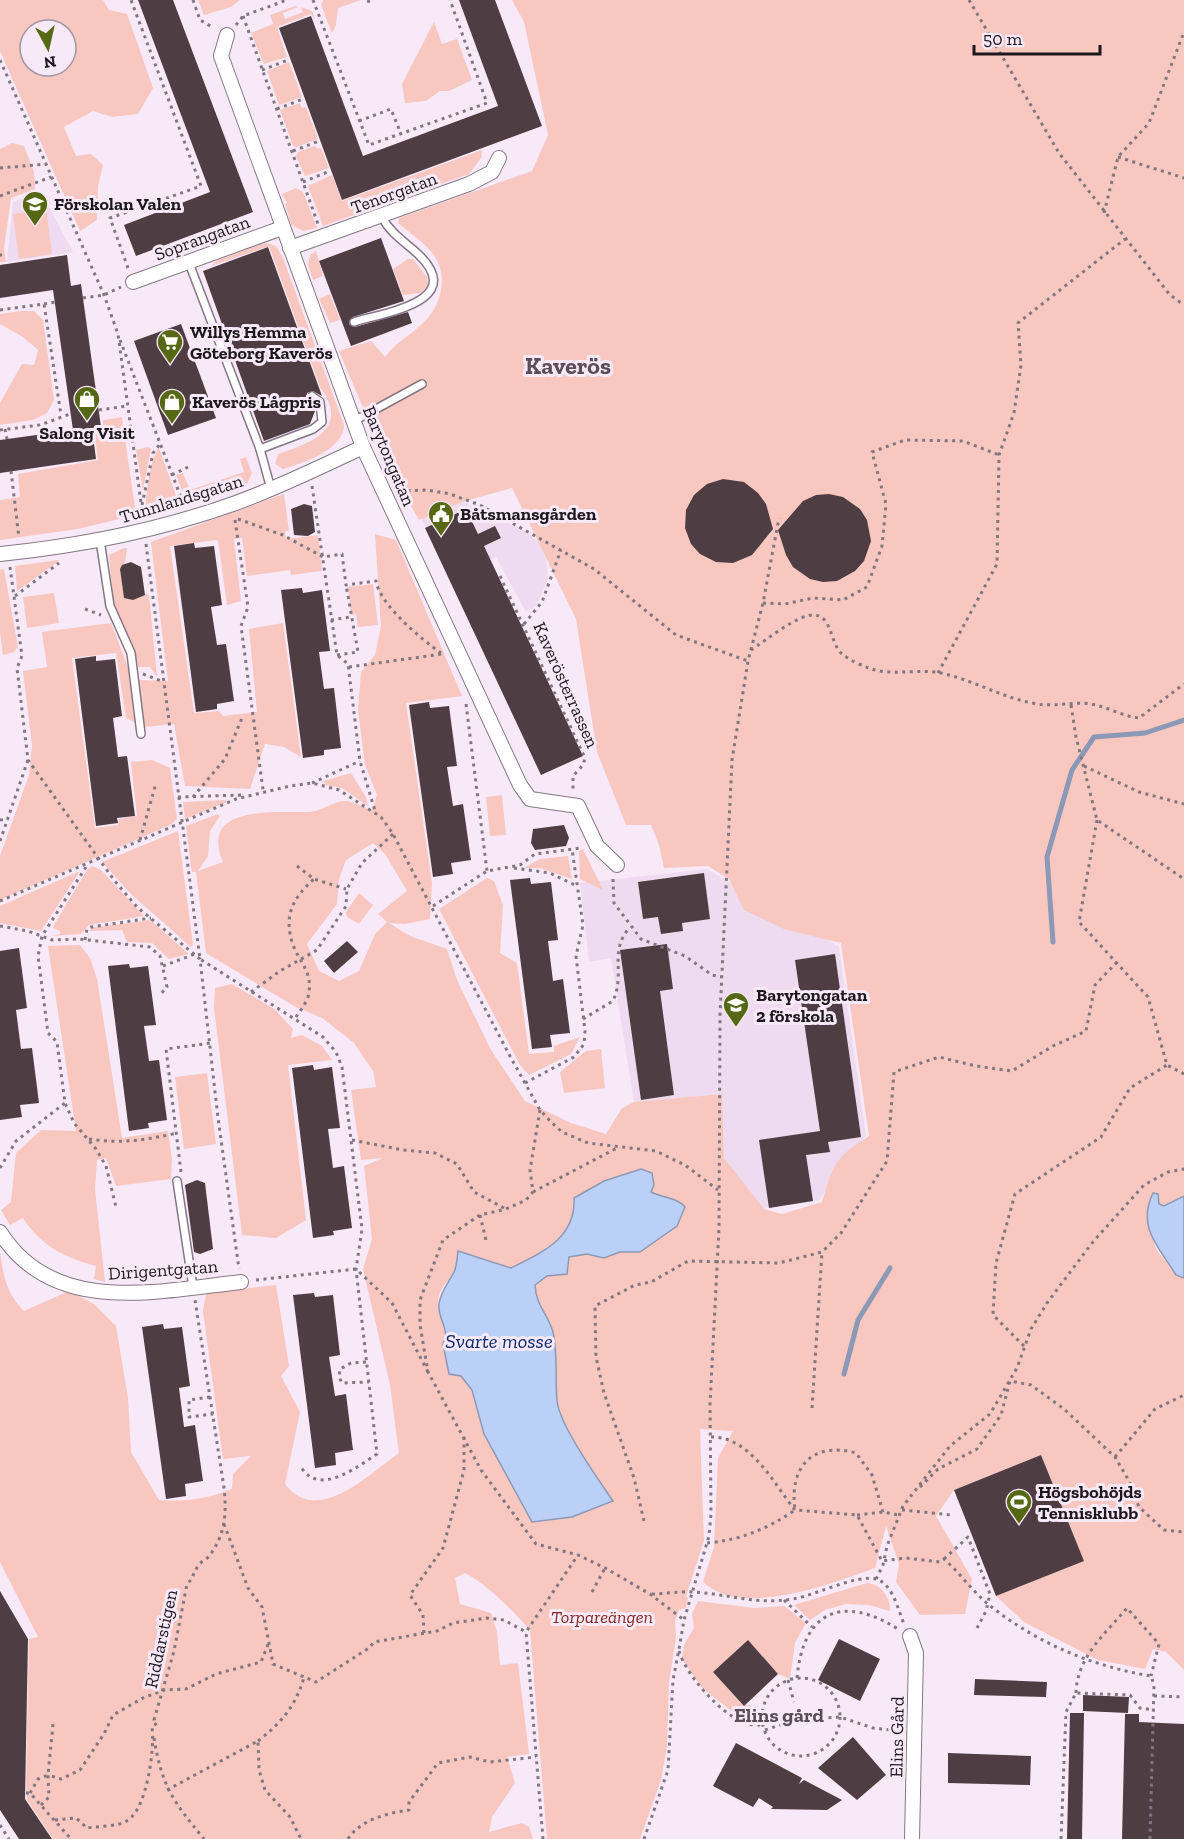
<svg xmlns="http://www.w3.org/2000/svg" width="1184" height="1839" font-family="'Zilla Slab',serif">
<rect width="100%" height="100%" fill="#f8e9f8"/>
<g fill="#efdbef">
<path d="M41 192 73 252 7 262 13 202Z"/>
<path d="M413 499H457L529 533 545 550 548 578 537 605 526 612 496 557 448 577Z"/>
<path d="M707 869 839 947 866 1135 819 1200 754 1209 724 1158 722 1094 634 1102 611 958 589 962 580 883Z"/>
</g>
<g fill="#f7c7c0" fill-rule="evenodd">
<path d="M0 0H103L109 10 127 14 153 88 138 114 112 117 93 111 64 127 76 156 91 154 103 165 98 186 97 220 80 231 0 51ZM30 30H66V66H30Z"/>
<path d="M198 0H240L231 7 204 15Z"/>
<path d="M323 0H361L338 8 336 25 332 33 321 5Z"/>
<path d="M512 0H1184V1196L1164 1206 1159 1204C1157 1217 1150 1235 1156 1248 1158 1253 1171 1267 1176 1275L1184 1278V1670L1166 1652 1153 1649 1145 1669 1098 1660 1024 1622 996 1596 1083 1561 1041 1455 954 1490 936 1516 972 1579 965 1614 920 1615 896 1582 899 1564 886 1526 875 1568C833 1583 741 1619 703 1582L714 1547 718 1458 733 1431 700 1429 704 1541 686 1596 688 1598 686 1608 679 1610 675 1621 676 1638 669 1682 667 1746 661 1780 640 1839H547L530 1630C513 1611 487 1584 465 1573L455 1578 460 1604 491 1613 497 1632 500 1665 518 1663 529 1754 507 1757 515 1783 492 1817 489 1832 522 1823 529 1827 533 1839H53L27 1800 26 1792 29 1639 38 1637 0 1562V1251C3 1275 6 1293 24 1311L69 1291 94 1304 116 1326 128 1398 131 1452 159 1500C187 1502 206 1499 232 1489L233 1474 251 1456 223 1459 203 1311 206 1294 216 1292 276 1285 289 1366 281 1376 300 1412 285 1484C317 1527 369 1474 399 1453L390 1385 363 1269 372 1239 364 1166 383 1158 361 1160 351 1090 376 1087 373 1071 354 1043 322 1018 294 1006 206 953 196 872H192L191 867 186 826 218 814 220 816 210 831 208 856 198 871 223 862C198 804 276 813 309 812 321 812 333 801 345 801 353 801 364 808 372 810L377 795 365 765 358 710 361 672 375 655 381 626 375 534 396 540 462 696 406 703 432 883 430 919 405 924 389 923 410 936 447 949 457 980 491 1050 525 1101 571 1123 606 1134 622 1108 634 1102 722 1094 724 1158 764 1209 782 1214 822 1202C834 1164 834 1158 869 1136L841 943 784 929 744 910 729 879 708 866 664 868 659 845 651 825H626L597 752 576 619 512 488 462 502 419 520 388 466 339 351 371 341 385 357C397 341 408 337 422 324 440 308 449 279 435 257 427 244 410 233 398 223L399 218 532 171 548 135 524 22ZM373 843 385 854 407 891 378 914 387 922 375 934 359 971 339 981 319 971 307 944 337 904 339 879 346 860ZM641 1169 652 1173 654 1185 651 1192 660 1197 656 1239 640 1252H620L604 1258 587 1254 569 1257 567 1274 547 1276 535 1285C536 1306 548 1314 553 1332 558 1355 554 1378 557 1401 560 1423 582 1452 593 1472L572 1517 532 1522 484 1434 472 1390 443 1344 447 1337C445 1327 442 1319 439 1310 433 1282 463 1269 482 1260L511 1268C543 1252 576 1238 574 1198L604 1181Z"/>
<path d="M295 6 298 7 283 13 285 19 303 12 301 7 312 11 316 21 311 14 277 27 287 57 264 64 251 33 273 24 270 15Z"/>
<path d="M434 22 442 44 457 39 472 80 449 91H440L426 101 405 103 402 84Z"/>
<path d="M289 62 302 97 279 105 267 71Z"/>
<path d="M300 103 302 108 306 107 318 139 296 147 293 146 280 110Z"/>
<path d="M12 143 24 146 34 172 35 189 11 198 4 249 6 262H0V149Z"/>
<path d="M315 146 317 149 321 148 329 168 305 176 296 156 298 152Z"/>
<path d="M482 150 481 158 469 174 323 226 308 186 332 175 342 201Z"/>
<path d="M296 188 303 192 317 228 303 231 291 224 285 204 287 203 282 194Z"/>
<path d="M46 209 52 254 19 259 13 214Z"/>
<path d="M265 243 276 246 283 258 344 425C344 450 303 463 283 469L275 464 278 454C311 443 351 429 320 387L269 246 211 266 218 260Z"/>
<path d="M316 251 323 276 313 280 308 265 310 255Z"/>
<path d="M408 259H413L427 277 428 285 420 293 403 295 393 269Z"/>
<path d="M330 294 340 320 330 323 319 299Z"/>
<path d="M21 311H34L43 320 54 400 47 413 33 420 0 425V403L22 364 34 365 38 350 23 337 0 324V314Z"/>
<path d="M122 417 136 515 78 529 0 540V500L20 497 18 474 98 460 94 429 103 428V420Z"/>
<path d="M148 447 151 449 143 490 136 450Z"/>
<path d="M159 448 180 507 147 517C143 506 150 458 159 448Z"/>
<path d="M246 457 252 473 247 484 193 504 186 500 176 475 183 473 190 490 244 472 240 459Z"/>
<path d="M284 494 289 531H285L286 539 318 535 322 571 291 575 290 570 247 576 242 538 234 539 241 601 227 605 218 540 170 546 194 713 219 711 223 716 257 712 249 629 283 623 301 757 284 747 265 744 250 789 185 786 174 724 144 727 126 718 116 653 72 658 95 828 118 825 119 819 137 816 131 762 152 760 170 768 177 819 170 825 0 900V856L29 775 32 745 23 671 47 667 42 632 111 623 129 670 140 680 168 681 151 542Z"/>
<path d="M124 548H127L125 563 120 569 124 598 133 600 145 594 149 595 157 677 150 667H138L134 649 114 608 109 555Z"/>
<path d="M58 560 59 561 17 591 15 566Z"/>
<path d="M4 569 18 647 14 652 3 655 0 633V570Z"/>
<path d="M373 584 378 625 358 627 356 614 351 615 348 587Z"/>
<path d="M54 593 59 623 27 628 23 597Z"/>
<path d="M351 773 366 797 368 806 342 788 325 785 324 781Z"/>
<path d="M502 795 506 835 490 836 486 797Z"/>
<path d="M226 800 227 802 185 819 183 802Z"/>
<path d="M178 831 193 945 191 947 131 894 102 862Z"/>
<path d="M583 849 603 890 580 879 579 851Z"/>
<path d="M568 856 572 879 540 868H524L540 859Z"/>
<path d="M92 866 101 870 144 916 89 925 81 934 51 936 60 934V931L53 928 54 925 87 870Z"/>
<path d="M80 871 41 931 0 923V906Z"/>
<path d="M487 878 494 881 503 905 500 953 517 963 529 1054 554 1052V1046L580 1037 571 1054 529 1075 520 1065 439 909Z"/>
<path d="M359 893 373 905 359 924 347 917 346 912Z"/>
<path d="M150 920 189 954 169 959 152 943 127 942 122 930 90 931 91 928Z"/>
<path d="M80 945 90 958 97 979 122 1138 168 1131 172 1160 171 1179 116 1186 106 1158 97 1160 95 1189 105 1282 94 1279 96 1266C65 1258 40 1245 23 1218L10 1225 1 1210 11 1202 16 1153 41 1130 76 1131 48 946Z"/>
<path d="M232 984 274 1009 293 1029 291 1038 302 1035 322 1046 332 1060 288 1065 306 1220 276 1238 242 1235 214 1008 215 988Z"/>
<path d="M601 1049 605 1088 564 1093 560 1072 586 1051Z"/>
<path d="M207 1073 216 1144 184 1149 175 1077Z"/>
<path d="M867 1583C881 1584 891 1598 890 1611L869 1605 846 1604 825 1610 810 1620 794 1605Z"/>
<path d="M698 1601 755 1608 784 1606 806 1623 795 1643 790 1679 778 1674 748 1641 713 1672 743 1705H751L753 1718 750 1722 743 1720 702 1688 682 1659 684 1645 694 1628 692 1614Z"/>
</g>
<g fill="#bbd0f7" stroke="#8c99b6" stroke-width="1.5">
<path d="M641 1169 652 1173 654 1185 651 1192C663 1198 676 1197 685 1207L677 1226 640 1252H620L604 1258 587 1254 569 1257 567 1274 547 1276 535 1285C536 1306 548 1314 553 1332 558 1354 555 1378 557 1401 560 1426 598 1479 613 1501L572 1517 532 1522 484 1434 472 1390 461 1376 449 1374 443 1344C451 1329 437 1319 439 1304 441 1291 447 1285 453 1274 457 1268 457 1258 458 1251L511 1268C543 1252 576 1238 574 1198L604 1181Z"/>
<path d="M1153 1193 1158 1194 1159 1204 1164 1206 1184 1196V1278L1176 1275C1160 1248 1136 1228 1153 1193Z"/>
</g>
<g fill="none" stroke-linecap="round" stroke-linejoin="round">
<g stroke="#8c99b6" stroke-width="5">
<path d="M1053 942 1047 857 1072 770 1094 737 1145 733 1184 720"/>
<path d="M844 1374 858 1320 890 1268"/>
</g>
</g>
<g fill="#4e3d43">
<path d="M138 0H173L253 212 136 256 124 225 210 192Z"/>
<path d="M459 0H495L542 126 342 200 279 28 311 16 363 156 498 106Z"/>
<path d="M381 238 404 301 353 317 349 324 355 327 408 312 412 323 351 346 319 261Z"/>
<path d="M268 247 322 396 313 391 307 393V399L315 405V411L310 424 264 441 203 271Z"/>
<path d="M67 255 71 286 81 284 101 427 92 428 96 459 0 473V440L73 430 53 290 0 298V265Z"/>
<path d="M181 324 216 418 168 435 134 341Z"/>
<path d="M723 479 744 482 758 493 766 504 773 529 752 555 733 563 716 562 700 554 691 544 685 528 686 510 694 495 707 484Z"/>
<path d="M829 494 843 497 860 509 867 520 871 541 864 561 855 571 837 581 823 582 810 579 793 567 786 555 778 530 803 501 816 495Z"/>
<path d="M304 504 312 506 315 532 308 536 294 535 291 509Z"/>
<path d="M466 509 478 534 495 526 501 538 484 546 583 756 541 775 425 528Z"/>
<path d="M194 543 195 548 214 546 222 605 211 607 217 645 226 644 234 701 217 704V709L196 712 174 546Z"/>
<path d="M131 562 141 567 145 595 133 600 124 598 120 569 122 565Z"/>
<path d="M302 588 303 593 322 590 330 651 319 652 324 689 334 688 341 748 324 750V755L303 758 281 590Z"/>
<path d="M96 656V661L115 659 122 716 113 718 118 757 127 756 135 816 117 818 118 823 96 826 75 659Z"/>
<path d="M429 702 430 708 449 706 457 766 447 767 453 806 463 804 471 860 451 863 453 874 433 877 409 705Z"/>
<path d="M564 825 569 838 566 846 535 850 531 843 533 829Z"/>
<path d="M704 873 710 919 682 923 683 931 661 934 658 917 643 919 638 882Z"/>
<path d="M530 878 531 884 551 882 558 940 548 941 553 981 563 979 570 1033 550 1035 552 1047 532 1049 510 880Z"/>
<path d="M347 941 358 952 334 973 324 961Z"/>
<path d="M667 944 673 989 660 991 674 1095 641 1100 620 950Z"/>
<path d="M19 948 27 1008 16 1010 21 1049 32 1048 39 1103 20 1105 22 1117 0 1120V951Z"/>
<path d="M835 954 861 1137 828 1142 830 1152 806 1155 813 1201 769 1208 759 1140 820 1131 795 960Z"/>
<path d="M129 964 130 968 148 966 156 1025 144 1026 149 1061 159 1060 167 1120 148 1123 149 1128 129 1131 108 966Z"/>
<path d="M313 1065 314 1070 332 1067 340 1128 328 1129 333 1168 344 1166 352 1228 333 1231 334 1235 313 1238 292 1068Z"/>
<path d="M197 1180 205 1183 213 1249 200 1254 194 1252 185 1185Z"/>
<path d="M314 1293 315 1297 333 1295 340 1355 329 1357 335 1396 346 1394 353 1450 335 1453 336 1465 315 1468 293 1295Z"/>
<path d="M163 1324 164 1329 182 1327 190 1386 179 1388 184 1427 195 1425 203 1481 185 1484 186 1496 166 1499 142 1327Z"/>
<path d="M1041 1455 1084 1561 996 1596 954 1490Z"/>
<path d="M0 1591 28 1639 25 1799 52 1839H19L0 1810Z"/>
<path d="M839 1639 880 1659 860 1701 818 1680Z"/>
<path d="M748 1640 778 1674 744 1706 713 1672Z"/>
<path d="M975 1679 1047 1682 1046 1697 974 1695Z"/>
<path d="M1083 1695 1129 1697 1128 1713 1083 1711Z"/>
<path d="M1070 1713H1084L1082 1839H1067Z"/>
<path d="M1125 1714H1139V1722L1184 1724V1839H1122Z"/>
<path d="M853 1737 886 1775 857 1800 818 1768Z"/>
<path d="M736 1743 802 1778 799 1784 804 1780 842 1800 827 1810 771 1809 773 1807 759 1798 753 1807 713 1786Z"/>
<path d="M948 1753 1031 1756 1030 1785 948 1783Z"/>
</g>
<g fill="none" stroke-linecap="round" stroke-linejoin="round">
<g stroke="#847784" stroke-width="10">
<g id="lane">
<path d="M189 263 260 449 271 489"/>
<path d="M354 322C387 312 467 301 418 254 405 242 390 233 382 217"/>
<path d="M354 421 422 384"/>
<path d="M260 449 313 429 322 422 320 402 312 396"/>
<path d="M100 540 110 606 131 653 141 734"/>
<path d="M177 1181 193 1287"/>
</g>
</g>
<g stroke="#847784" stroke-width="16">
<g id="street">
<path d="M227 35 221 56 363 447 520 785 530 799 578 806 597 846 617 865"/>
<path d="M290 248 469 184 492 172 499 158"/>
<path d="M133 282 282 228"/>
<path d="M0 554C80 546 157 531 233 504 278 488 320 467 363 447"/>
<path d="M0 1232C53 1317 159 1291 241 1282"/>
<path d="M910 1636 916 1653 912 1839"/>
</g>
</g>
<g stroke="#817781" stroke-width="3" stroke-dasharray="3 4.5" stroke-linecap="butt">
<path d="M193 0 200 20 214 28"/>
<path d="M313 0 369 145 487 103 450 0"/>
<path d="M368 0 370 5"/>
<path d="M969 0 1059 153 1170 295 1184 305"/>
<path d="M243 16 318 224"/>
<path d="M236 25 243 16 287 0"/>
<path d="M0 60 104 295 118 334 143 517"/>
<path d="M262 70 288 60"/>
<path d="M277 109 303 99"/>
<path d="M359 121 391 109 401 134"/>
<path d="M293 151 319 141"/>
<path d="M1118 157 1184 178"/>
<path d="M0 168 46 164"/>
<path d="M303 182 330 171"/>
<path d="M0 196 51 177"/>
<path d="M1104 213 1118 157 1149 123 1184 32"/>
<path d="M0 255H2"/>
<path d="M128 268 110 218 201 186 131 0"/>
<path d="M83 298 104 295 121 287"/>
<path d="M44 304 55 302"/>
<path d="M0 310 44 304 61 415"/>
<path d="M120 340 184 505"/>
<path d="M99 410 127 406"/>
<path d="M5 429 7 439"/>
<path d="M0 430 40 425 70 414"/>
<path d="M11 471 19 538"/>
<path d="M172 475 188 467"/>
<path d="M312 486 337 655 348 664 360 761 376 814"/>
<path d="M400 491 427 490 450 494 480 505 594 569 676 635 748 661"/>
<path d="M142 505 153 453 160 444"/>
<path d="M238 519 283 535 323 557 342 554 346 585 376 581C380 605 421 639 441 653"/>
<path d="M235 520 248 607 241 626 263 790"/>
<path d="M146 544 200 959 323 1037 336 1052 342 1067 362 1229 356 1269 377 1454C357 1467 319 1497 301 1467"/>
<path d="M10 567 22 656 17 668 28 760 114 880 137 907 200 959 218 1118 239 1269"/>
<path d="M500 576 585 758 583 765 573 776V792"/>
<path d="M15 596 59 563"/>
<path d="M763 603 785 604 813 598 843 600 867 587 882 546 886 504 872 452 905 440 963 441 999 455"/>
<path d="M85 609 101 615"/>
<path d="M331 620 350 617"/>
<path d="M524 624 542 602 561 550"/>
<path d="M751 650C765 641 798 614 814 615 832 616 830 642 841 653 849 660 860 665 869 668 893 677 918 668 941 673 973 680 1001 697 1032 703 1052 708 1072 701 1091 704 1108 707 1122 716 1139 718L1184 684"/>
<path d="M337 655 358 652 346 585"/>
<path d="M349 667 442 654"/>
<path d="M938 673 997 564 999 455 1014 413 1021 365 1018 323 1125 239"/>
<path d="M143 674 164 682"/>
<path d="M466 704 487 871"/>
<path d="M1071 705 1076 737 1097 820 1184 879"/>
<path d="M1084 766 1139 792 1184 804"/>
<path d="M312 783 360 761"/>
<path d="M178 797 243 795"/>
<path d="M193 797 225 759 242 718"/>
<path d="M0 820 8 819"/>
<path d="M1097 820 1079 922 1148 997 1167 1065 1184 1074"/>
<path d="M140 840 156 783"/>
<path d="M0 841 28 760"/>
<path d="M297 866 314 879 346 889"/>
<path d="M86 867 42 936 38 956 48 1033 57 1042 65 1103 74 1123 96 1149 106 1166 116 1207"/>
<path d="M514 868 550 873 577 886"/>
<path d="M613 879 614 903 641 939 685 956 712 975 721 977"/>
<path d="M0 901 236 799 290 786 312 783 339 790 381 817 393 834 511 1058 540 1110 551 1122 562 1132 588 1143 656 1151 685 1165 718 1190"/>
<path d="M433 906 487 871 520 865 535 854 581 848"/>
<path d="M0 926 28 931 52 940 79 939 150 947 160 956 167 987 159 996"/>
<path d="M85 940 87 929 91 927 151 918"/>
<path d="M163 966 195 954"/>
<path d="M251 992 280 971 317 950 346 906 347 889 362 863 393 834"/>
<path d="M296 1017C300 1011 305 1005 308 997 314 973 300 963 293 945 283 915 293 898 314 879"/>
<path d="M583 1019 613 1001C626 972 608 952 630 927"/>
<path d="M525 1083 574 1057 584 1044 585 1031 576 956 583 925 572 849"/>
<path d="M540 1110 530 1170 533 1192 526 1200 506 1209 480 1215 443 1240 420 1300V1325L428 1372 481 1470 536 1544 578 1555 605 1568 650 1594 684 1620"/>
<path d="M89 1139C121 1144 146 1140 177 1133"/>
<path d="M352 1140 403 1150 435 1153 457 1164 474 1192 504 1208"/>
<path d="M0 1168 16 1141 65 1103"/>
<path d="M181 1172 166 1049 211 1043"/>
<path d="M533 1192 617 1148"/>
<path d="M480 1215 486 1240"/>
<path d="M256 1280 356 1269 392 1303 428 1372"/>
<path d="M1024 1346 993 1315 996 1263 1015 1194 1101 1137 1130 1088 1167 1065"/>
<path d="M366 1362 351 1363 340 1369 339 1377 342 1383 369 1382"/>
<path d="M210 1397 189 1400V1417L213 1414"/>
<path d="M812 1408 822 1252"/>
<path d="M711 1437C750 1436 774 1484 795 1510L857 1515 882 1561 906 1558 940 1562 944 1559C960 1573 973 1592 989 1605 1037 1643 1091 1666 1151 1676L1154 1685 1150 1839"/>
<path d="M1115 1457 1155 1409 1184 1395"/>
<path d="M920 1487 938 1469 977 1449 1001 1415 1010 1381 1031 1385 1064 1409 1115 1457 1129 1481 1139 1507 1164 1530 1184 1532"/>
<path d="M902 1510 951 1515"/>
<path d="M857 1515 883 1512 898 1515"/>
<path d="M644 1521 634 1478 604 1393 596 1357 595 1306 635 1285 651 1282 688 1261 779 1263 822 1252 841 1233 887 1161 894 1072 939 1057 976 1066 1012 1071 1053 1046 1086 1031 1095 985 1117 962"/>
<path d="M224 1524 248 1588 262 1607 273 1664 316 1682 369 1648 374 1642 437 1631 453 1623 487 1618 504 1620 526 1632"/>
<path d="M707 1543C741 1540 767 1529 795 1510 789 1467 812 1441 856 1453L872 1475 883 1512"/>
<path d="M944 1559 968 1537 990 1594 986 1611 977 1628"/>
<path d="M876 1579 883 1565 887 1546 903 1506 950 1446 990 1414 1017 1368 1031 1329 1047 1303 1092 1243 1144 1185 1168 1172 1184 1169"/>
<path d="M592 1592 605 1568"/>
<path d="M652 1594C665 1594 679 1591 693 1592 729 1594 754 1605 793 1599 816 1595 857 1574 876 1579 893 1584 898 1610 904 1624"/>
<path d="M784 1600 812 1627"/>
<path d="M424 1633 423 1615 410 1595 443 1548 464 1470V1437"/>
<path d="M679 1651C686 1675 720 1713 744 1723 749 1725 757 1725 763 1725"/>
<path d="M797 1678C803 1611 842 1594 898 1629"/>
<circle cx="801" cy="1717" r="39"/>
<path d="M788 1680 794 1702"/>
<path d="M1076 1693C1077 1657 1105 1634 1127 1608L1159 1644 1151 1676"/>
<path d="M1154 1696 1184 1697"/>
<path d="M806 1719 840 1717 873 1728 902 1731"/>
<path d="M765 1730 789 1722"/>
<path d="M154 1738C162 1787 173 1801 204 1839"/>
<path d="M258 1741C281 1723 296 1706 304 1677"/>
<path d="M167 1790 258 1741 259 1770 265 1790 290 1817 301 1839"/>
<path d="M26 1793H30L71 1839"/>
<path d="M30 1793 38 1779 48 1775 53 1724"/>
<path d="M41 1805 49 1797 48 1775 61 1779 80 1770 104 1734 113 1715 143 1698 164 1690 186 1689 216 1674 261 1662 269 1642"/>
<path d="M55 1820 76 1818 87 1828C98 1826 119 1827 128 1820 147 1808 155 1748 152 1727L157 1723 154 1720 174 1651 187 1584C194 1578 193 1572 199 1565 201 1561 206 1560 209 1556 225 1536 227 1513 224 1488L195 1300"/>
<path d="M0 1825 9 1839"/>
<path d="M348 1839C360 1820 387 1813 409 1810V1802L438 1763 470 1757 490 1762 536 1757"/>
<path d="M543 1839 526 1632 578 1555"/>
<path d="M644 1839 668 1770 673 1680 679 1649 684 1620 709 1536 711 1514 710 1404 719 1228 720 1015 732 760 748 661 763 603 779 518"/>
<path d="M1061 1839 1066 1712 1076 1693 1130 1695 1140 1708 1154 1710"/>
</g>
<use href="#lane" stroke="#fff" stroke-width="7"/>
<use href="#street" stroke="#fff" stroke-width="14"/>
</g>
<defs>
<g id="school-pin" transform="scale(1.35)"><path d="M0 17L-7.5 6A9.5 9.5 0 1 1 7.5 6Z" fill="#566814" stroke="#f8e9f8"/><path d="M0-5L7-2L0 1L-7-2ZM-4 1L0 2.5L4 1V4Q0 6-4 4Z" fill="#fff"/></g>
<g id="supermarket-pin" transform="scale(1.35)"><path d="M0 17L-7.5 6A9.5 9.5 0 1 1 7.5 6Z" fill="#566814" stroke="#f8e9f8"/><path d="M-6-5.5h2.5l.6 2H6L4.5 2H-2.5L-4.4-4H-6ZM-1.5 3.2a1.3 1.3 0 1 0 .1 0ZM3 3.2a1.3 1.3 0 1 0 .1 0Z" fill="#fff"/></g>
<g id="shop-pin" transform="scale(1.35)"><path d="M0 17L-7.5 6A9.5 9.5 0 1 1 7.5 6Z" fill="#566814" stroke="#f8e9f8"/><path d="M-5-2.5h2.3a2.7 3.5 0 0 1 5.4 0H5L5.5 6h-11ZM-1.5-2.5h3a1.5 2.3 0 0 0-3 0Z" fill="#fff"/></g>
<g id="civic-pin" transform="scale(1.35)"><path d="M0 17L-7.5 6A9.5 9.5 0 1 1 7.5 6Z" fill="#566814" stroke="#f8e9f8"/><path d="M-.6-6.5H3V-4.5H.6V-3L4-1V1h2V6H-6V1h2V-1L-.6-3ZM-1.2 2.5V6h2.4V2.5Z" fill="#fff"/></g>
<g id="stadium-pin" transform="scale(1.35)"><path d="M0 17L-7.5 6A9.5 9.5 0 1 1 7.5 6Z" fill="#566814" stroke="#f8e9f8"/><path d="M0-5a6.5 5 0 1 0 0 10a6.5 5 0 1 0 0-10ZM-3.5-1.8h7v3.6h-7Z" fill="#fff"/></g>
</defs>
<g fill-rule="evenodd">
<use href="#school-pin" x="35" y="204"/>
<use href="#supermarket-pin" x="170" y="342"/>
<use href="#shop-pin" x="87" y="399"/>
<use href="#shop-pin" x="172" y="402"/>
<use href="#civic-pin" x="441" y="514"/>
<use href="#school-pin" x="736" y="1005"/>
<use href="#stadium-pin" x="1019" y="1502"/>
</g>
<g text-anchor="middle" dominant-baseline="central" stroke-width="6" stroke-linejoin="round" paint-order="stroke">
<g font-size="18" fill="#1d181d" stroke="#f8e9f8">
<text transform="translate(394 193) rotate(-20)">Tenorgatan</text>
<text transform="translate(202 238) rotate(-20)">Soprangatan</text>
<text transform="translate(389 456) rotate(67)">Barytongatan</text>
<text transform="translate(181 499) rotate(-17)">Tunnlandsgatan</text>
<text transform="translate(566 685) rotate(66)">Kaverösterrassen</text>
<text transform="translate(163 1270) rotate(-4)">Dirigentgatan</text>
<text transform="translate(161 1639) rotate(-78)">Riddarstigen</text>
<text transform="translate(897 1737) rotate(-89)">Elins Gård</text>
</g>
<g font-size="18" font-weight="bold" fill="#1d181d" stroke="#f8e9f8" text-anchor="start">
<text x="54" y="204">Förskolan Valen</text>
<text x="190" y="332">Willys Hemma<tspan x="190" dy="21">Göteborg Kaverös</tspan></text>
<text x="192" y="402">Kaverös Lågpris</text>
<text x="87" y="433" text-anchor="middle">Salong Visit</text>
<text x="460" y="514">Båtsmansgården</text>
<text x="756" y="995">Barytongatan<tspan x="756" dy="21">2 förskola</tspan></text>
<text x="1038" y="1492">Högsbohöjds<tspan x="1038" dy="21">Tennisklubb</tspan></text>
</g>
<g font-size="18" font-style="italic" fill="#832722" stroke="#f8e9f8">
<text x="602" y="1617">Torpareängen</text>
</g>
<g font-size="20" font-style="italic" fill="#05286e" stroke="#f8e9f8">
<text x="499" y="1341">Svarte mosse</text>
</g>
<g font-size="20" font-weight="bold" fill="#594d5a" stroke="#f8e9f8">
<text x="779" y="1715">Elins gård</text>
</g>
<g font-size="24" font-weight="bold" fill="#594d5a" stroke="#f8e9f8">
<text x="568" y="365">Kaverös</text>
</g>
</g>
<g transform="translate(48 48) rotate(172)"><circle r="28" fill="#f8e9f8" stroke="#a095a0" stroke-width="1.5"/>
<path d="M0-4.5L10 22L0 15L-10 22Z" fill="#566814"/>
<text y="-9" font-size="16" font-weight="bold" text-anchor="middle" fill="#1d181d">N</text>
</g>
<path d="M974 45v9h126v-9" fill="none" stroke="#1d181d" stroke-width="3"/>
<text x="983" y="45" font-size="18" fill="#1d181d" stroke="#f8e9f8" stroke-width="4.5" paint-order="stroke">50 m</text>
</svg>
